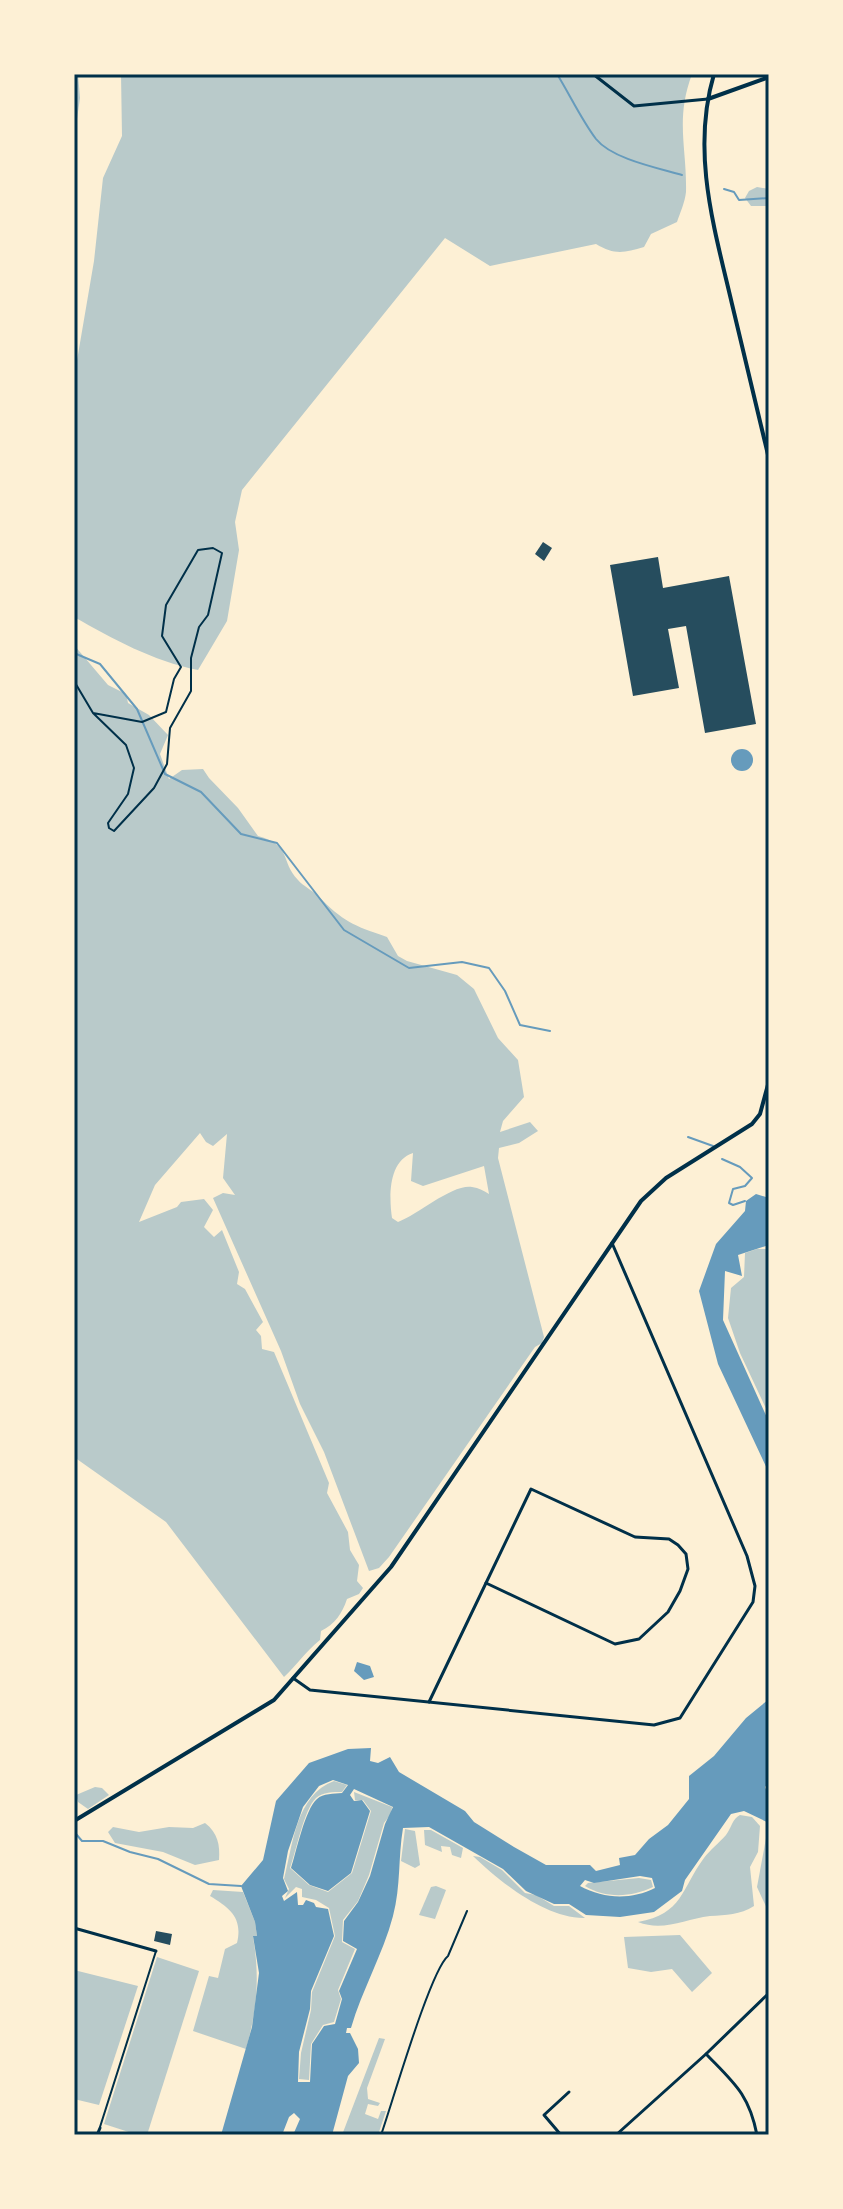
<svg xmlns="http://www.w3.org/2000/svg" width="843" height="2209" font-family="Montserrat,sans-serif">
<rect width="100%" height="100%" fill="#fdf0d5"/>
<g fill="#b9caca" fill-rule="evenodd">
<path d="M74 74H78L80 98 74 140Z"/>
<path d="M121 74H692C675 120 687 147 686 192 685 202 680 213 677 222L651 234 644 247C624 253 614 255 596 244L490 266 445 238 242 490 235 522 239 550 227 621 198 670C153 661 113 639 74 617V378L94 261 103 178 122 136Z"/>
<path d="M757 187 769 189V206H751L745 198 749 191Z"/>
<path d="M74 645 108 685 126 694 128 703 149 715 168 735 160 754 169 779 182 770 203 769 209 778 238 808 258 836C292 845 280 861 298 880 303 886 312 890 318 896 344 922 352 925 387 937L398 956 407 961 457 975 474 989 498 1038 518 1060 524 1097 503 1121 500 1132 530 1122 538 1131 519 1143 499 1148 498 1158 544 1337 542 1343 535 1347 389 1557 379 1568 369 1571 324 1452 300 1404 281 1351 213 1198 223 1193 235 1195 223 1178 227 1134 213 1146 206 1142 200 1133 155 1185 139 1222 177 1207 181 1202 204 1199 213 1210 204 1227 214 1237 222 1230 239 1272 237 1284 245 1289 263 1322 256 1330 261 1336 262 1349 274 1352 329 1483 327 1493 348 1532 350 1550 359 1565 357 1581 363 1588 359 1594 347 1599C342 1614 335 1624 321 1631L320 1640C304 1653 298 1664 284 1677L166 1522 74 1457ZM413 1153 411 1181 423 1186 484 1166 489 1194C484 1191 479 1188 472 1187 452 1184 419 1214 398 1222L392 1218C389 1197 388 1161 413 1153Z"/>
<path d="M757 1249H769V1415L740 1353 728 1318 731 1288 744 1277 745 1253Z"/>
<path d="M334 1781 347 1785 342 1792C333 1792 323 1792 316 1798 304 1809 296 1852 290 1868L309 1885 328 1892 352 1873 371 1811 363 1800H355L354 1792 392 1807 391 1814 384 1823 369 1875 358 1901 343 1920 342 1942 355 1949 338 1990 341 1999 334 2022 323 2025 311 2044 309 2080 299 2079 301 2053 311 2010 312 1992 335 1936 329 1908 316 1900 302 1897V1889L296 1887 285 1898 289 1889 284 1879C293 1844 296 1795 334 1781Z"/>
<path d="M95 1787 102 1788 109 1795 88 1809 78 1802 76 1795Z"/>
<path d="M740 1815 752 1817 760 1826 758 1852 750 1867 754 1906C740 1915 726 1915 710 1916 685 1919 663 1932 638 1922 683 1914 681 1889 704 1858 710 1850 719 1843 726 1835 732 1827 732 1819 740 1815Z"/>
<path d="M205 1823C218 1833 220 1845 219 1860L195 1865 163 1852 115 1843 108 1832 113 1827 139 1832 169 1827 193 1828Z"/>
<path d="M405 1829 415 1831 420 1865 415 1868 401 1861Z"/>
<path d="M424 1830H431L463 1848 461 1858 452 1855 450 1847 441 1846 442 1852 425 1845Z"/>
<path d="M767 1833H769V1913L757 1887Z"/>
<path d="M473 1856 480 1857 502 1870 525 1893 536 1895 554 1906H569L585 1918C546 1919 500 1882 473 1856Z"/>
<path d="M639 1878 651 1880 653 1887C632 1897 606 1899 585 1886L588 1883Z"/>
<path d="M436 1886 446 1890 435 1919 419 1915 431 1887Z"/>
<path d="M213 1890 243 1892 255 1922 257 1936 253 1937C260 1977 257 2010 246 2049L193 2031 209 1976 218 1978 225 1949 237 1943C243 1918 230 1908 210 1896Z"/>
<path d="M680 1935 712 1973 692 1992 672 1969 651 1972 628 1968 624 1937Z"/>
<path d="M157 1957 199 1971 147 2135H138L104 2124Z"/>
<path d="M74 1970 138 1986 99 2105 74 2099Z"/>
<path d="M379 2038 385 2039 367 2088 368 2099 380 2103 378 2106 368 2104 365 2114 378 2119 381 2111H386L378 2135H342Z"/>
</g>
<g fill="#669bbc" fill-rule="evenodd">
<circle cx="742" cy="760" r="11"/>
<path d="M756 1194 769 1198V1245L738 1255 742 1276 725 1271 723 1320 769 1422V1473L718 1364 699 1291 716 1244 745 1211 746 1201Z"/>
<path d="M357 1662 370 1666 374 1677 364 1680 354 1671Z"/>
<path d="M769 1699V1782L765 1787 769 1797V1823L744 1811 731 1814 685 1880 682 1891 654 1912 620 1917 586 1915 569 1904H554L526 1891 503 1869 429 1827 403 1828C398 1857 401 1886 393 1916 383 1954 362 1990 351 2028H347L346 2033H350L358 2049 359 2063 348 2076 332 2135H293L300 2119 294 2113 289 2117 282 2135H221L252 2027 259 1973 253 1936H257L255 1922 241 1886 263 1860 276 1801 309 1763 348 1749 371 1748 370 1761 378 1763 390 1757 399 1772 465 1811 474 1822 514 1847 546 1865H590L596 1871 620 1865 619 1858 635 1855 649 1839 668 1825 689 1799V1776L714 1756 746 1718ZM333 1780 348 1785 342 1793C334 1794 323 1793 317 1799 305 1809 296 1853 291 1868L310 1885 328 1891 351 1873 370 1811 362 1800 354 1801 350 1795 354 1789 393 1807 385 1824 370 1876 358 1902 344 1921 343 1941 357 1949 339 1991 342 1999 335 2024 324 2026 312 2044 310 2082H298L299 2052 310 2009 311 1991 334 1936 328 1909 316 1907 314 1903 306 1900 303 1905H298L297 1892 284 1901 282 1896 288 1891 283 1878 288 1851 303 1807 319 1786ZM640 1876 652 1878 655 1888C631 1900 604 1899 580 1886L585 1880 594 1883Z"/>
</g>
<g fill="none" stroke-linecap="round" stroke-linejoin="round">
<g stroke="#669bbc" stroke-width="2">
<path d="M557 74C570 95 581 119 596 139 612 159 658 168 682 175"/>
<path d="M724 189 734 192 739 200 769 198"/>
<path d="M74 653 100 664 137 709 165 774 201 792 241 834 277 843 344 930 409 968 462 962 489 968 505 991 520 1025 550 1031"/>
<path d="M688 1137 713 1146"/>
<path d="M722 1159 740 1167 752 1178 745 1186 733 1189 729 1203 733 1205 745 1201"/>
<path d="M76 1834 82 1841H103L130 1852 158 1859 209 1884 241 1886"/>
</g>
</g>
<g fill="#264d5e">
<path d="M543 542 552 548 544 561 535 554Z"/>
<path d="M658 557 663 588 729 576 756 724 705 733 686 626 668 629 679 688 633 696 610 565Z"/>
<path d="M156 1931 172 1934 170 1945 154 1941Z"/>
</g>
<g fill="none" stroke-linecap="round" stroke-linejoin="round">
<path stroke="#003049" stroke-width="2" d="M74 681 93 713 126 745 134 768 128 794 108 823 109 828 114 831 154 788 167 764 170 728 191 691V658L199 627 208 615 222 553 213 548 198 550 166 605 162 636 181 667 174 679 166 712 142 722 93 713"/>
<g stroke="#003049" stroke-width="2">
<path d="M100 2127 156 1951"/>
<path d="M381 2135C392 2104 430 1971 448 1956L467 1911"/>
</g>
<g stroke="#003049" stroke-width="3">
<path d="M593 74 634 106 708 99"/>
<path d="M531 1489 635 1537 669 1539 678 1545 686 1554 688 1569 680 1591 668 1612 639 1639 615 1644 486 1583Z"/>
<path d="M293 1678 310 1690 654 1725 680 1718 753 1602 755 1586 747 1556 612 1243"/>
<path d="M429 1702 486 1583"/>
<path d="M74 1928 156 1951"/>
<path d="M706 2054C734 2083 749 2094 757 2135"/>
<path d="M97 2135 100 2128"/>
<path d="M561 2135 544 2115 569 2092"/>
<path d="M616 2135 706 2054 769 1993"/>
</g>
<path stroke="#003049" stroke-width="4" d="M708 99 769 77"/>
<g stroke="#003049" stroke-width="4">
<path d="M714 74C691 152 714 227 732 304 744 356 757 407 769 459"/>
<path d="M74 1821 274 1700 391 1567 641 1201 666 1178 752 1124 760 1114 769 1081"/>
</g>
</g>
<rect width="843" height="2209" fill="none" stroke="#fdf0d5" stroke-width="152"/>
<rect x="76" y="76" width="691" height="2057" fill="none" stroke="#003049" stroke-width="3"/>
</svg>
